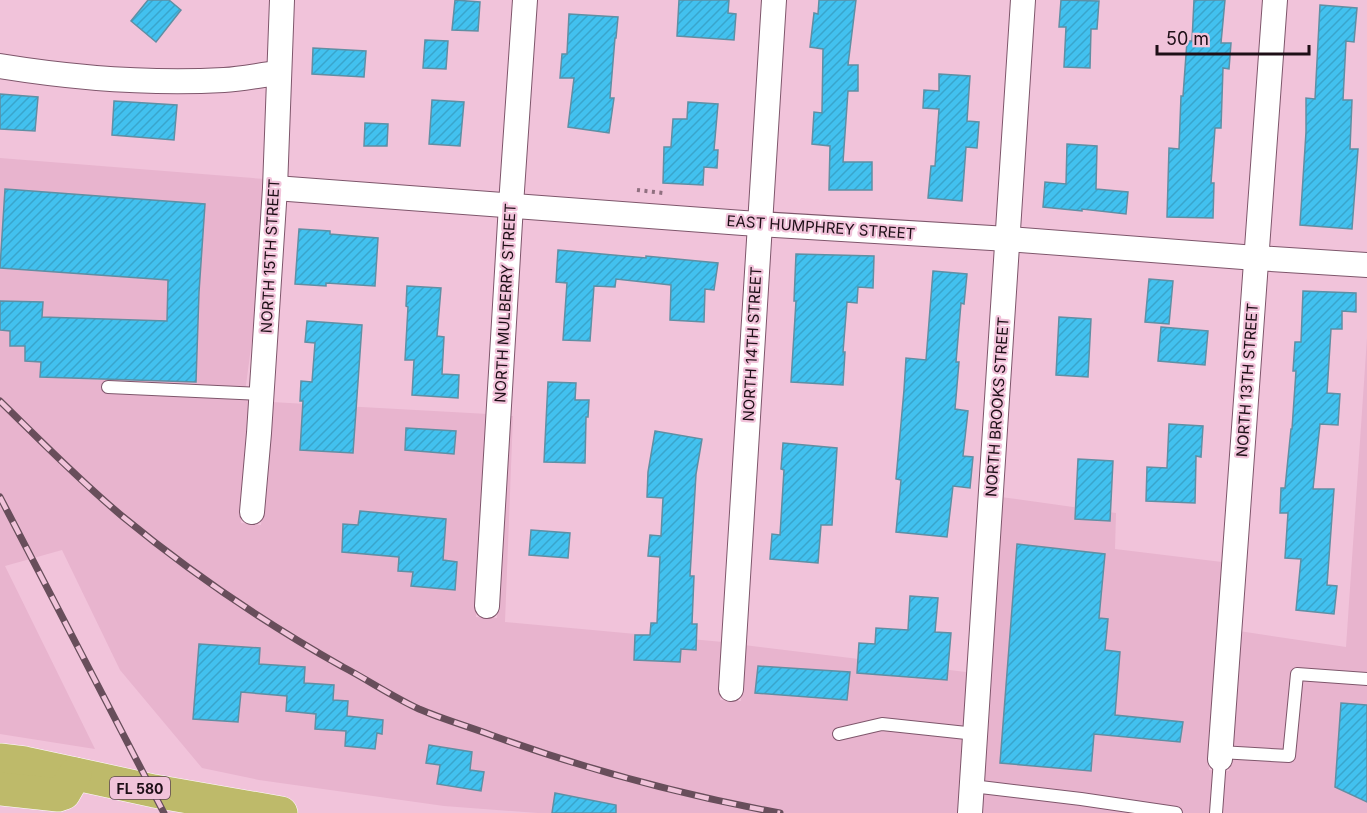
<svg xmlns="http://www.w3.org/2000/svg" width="1367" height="813" font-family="Inter,sans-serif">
<defs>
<pattern id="building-hatch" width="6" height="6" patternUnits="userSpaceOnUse" patternTransform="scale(1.5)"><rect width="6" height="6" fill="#42c1ef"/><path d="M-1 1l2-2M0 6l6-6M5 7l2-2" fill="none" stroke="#39a5cc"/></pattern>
</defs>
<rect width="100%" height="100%" fill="#f1c3da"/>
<g fill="#e8b4ce">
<path d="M0 158 264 179 257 302 244 400H250L241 523 261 525 271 402 488 414 476 617 497 618 509 416H513L505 622 723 642 720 700 741 701 744 645 966 672 981 494 959 813H538L444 806 259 780 202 768 120 670 62 550 5 566 95 749 0 734Z"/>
<path d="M1367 338V813H980L1001 497 1116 513 1115 549 1222 562V581L1209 770 1229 771 1239 631 1346 647Z"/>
</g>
<g fill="url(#building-hatch)" stroke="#5f8fa4" stroke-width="1.5">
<path d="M148 0H169L181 10 156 42 131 21Z"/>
<path d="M455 0 480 2 478 31 452 30Z"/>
<path d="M679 0H729L728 13 736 14 734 40 677 36Z"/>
<path d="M819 0H856L848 65H858V91H848L843 162H872V190H829L830 146 812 144 814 112 822 113 823 49 810 47 814 13 818 14Z"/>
<path d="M1061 0 1099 1 1097 29H1091L1090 68 1064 67 1066 27H1059Z"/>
<path d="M1194 0H1225L1221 43H1231L1229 69 1223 68 1221 128H1215L1211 183H1214L1213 218 1167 217 1169 148 1179 149 1181 96H1183L1187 41H1192Z"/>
<path d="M1320 5 1357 8 1354 42 1346 41 1343 100H1352L1350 149H1358L1352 229 1300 225 1306 132V98L1315 99Z"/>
<path d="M569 14 618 17 616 38H615L610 98H614L609 133 568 127 574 78H560L562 54H567Z"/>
<path d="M425 40 448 41 446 69 423 68Z"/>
<path d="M313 48 366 51 364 77 312 74Z"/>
<path d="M939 74 970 76 967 121 979 122 977 148 966 147 962 201 928 198 931 166H935L939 109 923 108 924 90 939 91Z"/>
<path d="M0 94 38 97 35 131 0 129Z"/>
<path d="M432 100 464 102 460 146 429 144Z"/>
<path d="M114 101 177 105 174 140 112 135Z"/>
<path d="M688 102 718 104 714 150H718L717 168 704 167 703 185 663 183 664 147H671L673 119H687Z"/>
<path d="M365 123 388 124 387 146H364Z"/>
<path d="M1067 144 1097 146 1096 189 1128 192 1126 214 1082 209V211L1043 207 1045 182 1066 184Z"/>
<path d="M5 189 205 204 199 292 196 382 40 377 41 362 25 361V346H10V331L0 330V301L43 302 42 317 167 321 168 280 0 268Z"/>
<path d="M299 229 330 231V234L378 238 375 286 326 283V286L295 284Z"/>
<path d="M558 250 646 258V256L718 263 714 290 705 289 704 322 670 320 671 285 616 279 615 287 594 286 590 341 563 340 567 283 556 282Z"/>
<path d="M796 254 874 256 873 288 858 287 857 303 847 302 843 352H845L843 385 791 382 796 301H794Z"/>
<path d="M933 271 967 274 964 304 961 303 956 362H959L955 409 968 411 963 456 973 457 970 488 953 486 947 537 896 532 901 480 896 479 904 390 906 358 926 360Z"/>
<path d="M1149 279 1173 281 1169 324 1145 322Z"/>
<path d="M407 286 441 288 437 336 444 337 442 374 459 375 458 398 412 395 414 360H405L408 307 406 306Z"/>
<path d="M1303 291 1356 293V312L1342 311V329H1331L1327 393 1340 394 1338 425 1320 424 1313 489H1334L1327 585 1337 586 1334 614 1296 610 1301 559 1285 558 1288 513H1280L1281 488H1285L1291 429H1292L1296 371H1293L1295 342H1301Z"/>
<path d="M1059 317 1091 319 1088 377 1056 375Z"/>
<path d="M307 321 362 325 353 453 300 450 303 401H300L301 381 312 382 315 343 305 342Z"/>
<path d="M1161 327 1208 331 1205 365 1158 361Z"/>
<path d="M548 382 576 383 575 400H589L588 417H586L585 463 544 462Z"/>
<path d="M1169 424 1203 426 1201 457 1196 456 1195 503 1146 501 1147 467 1167 468Z"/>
<path d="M406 428 456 431 454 454 405 450Z"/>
<path d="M655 431 702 439 696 474 690 576H694L692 624H697L696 650 681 649 680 662 634 660 635 635H650L651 623H657L660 557 648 556 650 535 661 536 663 498 647 497 648 472Z"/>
<path d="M783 443 837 448 832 525H821L818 563 770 559 772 534 780 535 784 470 781 469Z"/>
<path d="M1078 459 1113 461 1110 521 1075 519Z"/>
<path d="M360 511 446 519 443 560 457 562 455 590 411 586 413 572 398 571 399 557 342 552 343 524 358 525Z"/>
<path d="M531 530 570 533 568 558 529 555Z"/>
<path d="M1017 544 1105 554 1099 618 1108 619 1105 650 1120 652 1115 715 1183 722 1180 742 1094 734 1091 771 1000 763Z"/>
<path d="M910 596 938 598 935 632 951 633 947 680 857 673 859 643 875 644 876 628 908 630Z"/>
<path d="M199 644 260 648 259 664 305 667 304 683 334 685 333 700 348 701 347 716 383 720 382 734 377 733 375 749 345 746 346 731 315 729 316 714 286 711 287 696 241 692 238 722 193 719Z"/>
<path d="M758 666 850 672 847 700 755 693Z"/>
<path d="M1341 703 1367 705V802L1335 787Z"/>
<path d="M429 745 472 752 470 770 484 772 481 791 437 784 440 765 426 763Z"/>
<path d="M555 793 616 805V813H552Z"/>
</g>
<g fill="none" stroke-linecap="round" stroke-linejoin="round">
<g stroke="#7e566b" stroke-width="14">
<g id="lane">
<path d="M108 387 261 394"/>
<path d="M839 734 882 724 976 734"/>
<path d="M1220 752 1289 756 1297 674 1367 679"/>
<path d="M972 786 1081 799 1176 813"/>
<path d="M1216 813 1220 759"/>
</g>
</g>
<g stroke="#7e566b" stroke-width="26">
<g id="street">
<path d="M0 66C74 78 149 84 224 80 242 79 260 75 278 73"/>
<path d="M275 188 743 223 1008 239 1256 258 1367 265"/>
<path d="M252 512 259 433 275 188 282 0"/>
<path d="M487 606 511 205 525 0"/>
<path d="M731 689 774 0"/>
<path d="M1220 759 1275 0"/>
<path d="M970 813 1023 0"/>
</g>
</g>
<g stroke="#fff" stroke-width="34">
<g id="primary">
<path d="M0 760 25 763 154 791 281 813"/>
<path d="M0 789 58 795 64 793 75 774"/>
</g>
</g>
<path stroke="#907080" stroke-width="4" stroke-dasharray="3 4.5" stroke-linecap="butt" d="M637 190 663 193"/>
<use href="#lane" stroke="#fff" stroke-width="12"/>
<use href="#street" stroke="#fff" stroke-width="24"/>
<use href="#primary" stroke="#beba6a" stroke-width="33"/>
<g stroke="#684e5b" stroke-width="7">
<g id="rail">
<path d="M0 401C40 440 79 480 122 516 191 573 265 623 343 667 368 680 393 697 419 709 442 719 467 726 491 735 585 769 682 795 780 813"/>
<path d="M0 497 164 813"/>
</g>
</g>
<use href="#rail" stroke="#f1c3da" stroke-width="4.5" stroke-dasharray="14" stroke-linecap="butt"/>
</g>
<g text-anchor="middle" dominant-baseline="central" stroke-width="4.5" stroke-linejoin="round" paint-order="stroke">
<rect fill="#f1c3da" stroke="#5d4552" stroke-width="1.5" x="110" y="777" width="60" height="22" rx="4.5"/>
<g font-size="14" font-weight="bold" fill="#1e0f17">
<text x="140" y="788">FL 580</text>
</g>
<g font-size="15" fill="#1e0f17" stroke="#f1c3da">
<text transform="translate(821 227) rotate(4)">EAST HUMPHREY STREET</text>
<text transform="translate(270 256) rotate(-87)">NORTH 15TH STREET</text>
<text transform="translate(505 303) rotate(-87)">NORTH MULBERRY STREET</text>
<text transform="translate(752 344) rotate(-87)">NORTH 14TH STREET</text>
<text transform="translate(1247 380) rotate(-86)">NORTH 13TH STREET</text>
<text transform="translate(997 407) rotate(-86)">NORTH BROOKS STREET</text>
</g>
</g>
<path d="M1157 45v9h152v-9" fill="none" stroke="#1e0f17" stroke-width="3"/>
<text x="1166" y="45" font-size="18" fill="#1e0f17" stroke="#f1c3da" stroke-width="4.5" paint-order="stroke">50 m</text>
</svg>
